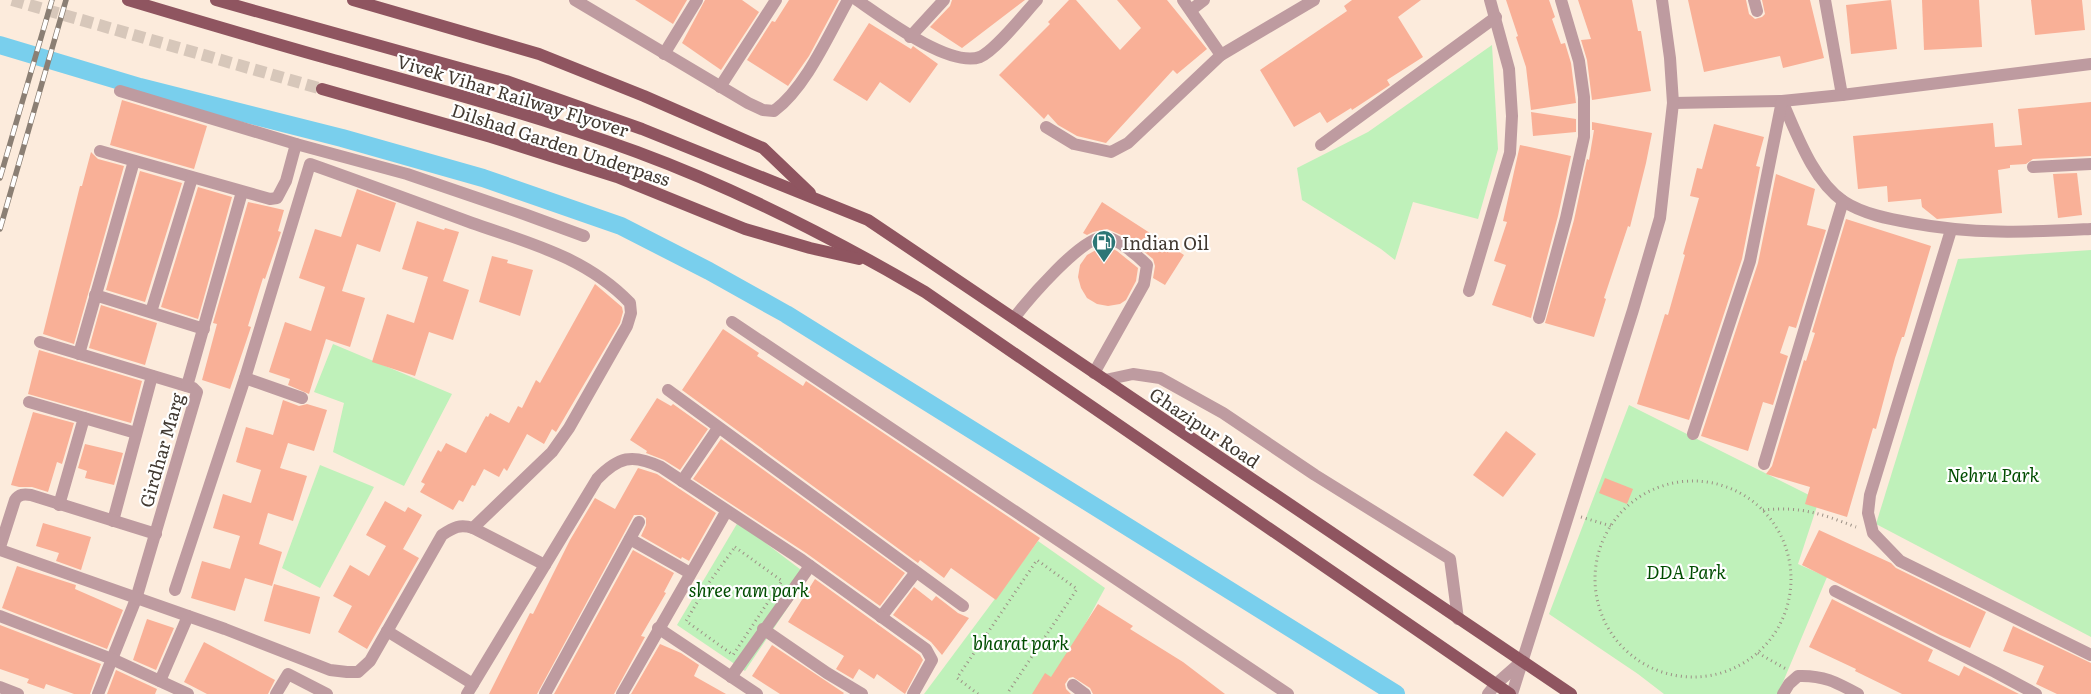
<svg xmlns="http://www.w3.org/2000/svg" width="2091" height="694" font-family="Literata,serif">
<rect width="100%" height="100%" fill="#fcebdc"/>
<g fill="#bff1ba">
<path d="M1492 45 1498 149 1478 219 1413 202 1395 260 1381 249 1302 200 1297 168 1368 132Z"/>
<path d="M2091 250V637L1876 524 1958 259Z"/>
<path d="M333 344 452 394 404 486 333 452 344 403 314 392Z"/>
<path d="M1629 405 1819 500 1798 564 1827 577 1778 694H1664L1638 674 1549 614Z"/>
<path d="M320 465 374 487 320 588 282 568Z"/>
<path d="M738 522 809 576 745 671 677 625Z"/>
<path d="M1038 541 1105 588 1047 694H924Z"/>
</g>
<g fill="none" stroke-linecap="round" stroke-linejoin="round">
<path stroke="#79cfed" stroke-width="18" d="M0 45 140 87 342 138 483 178 621 226 709 271 786 314 1396 694"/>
</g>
<g fill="#f9b097">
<path d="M635 0H687L673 24Z"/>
<path d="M705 0H742L759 12 721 70 682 43Z"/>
<path d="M789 0H839L809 56 788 86 747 60 772 21 775 22Z"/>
<path d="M952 0H1025L962 48 930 27 950 6Z"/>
<path d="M1069 0H1076L1120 50 1141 28 1117 0H1167L1207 49 1177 74 1173 70 1106 143 1077 136 1058 125 1048 114 1044 119 999 75 1050 24 1048 22Z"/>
<path d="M1352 0H1421L1398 17 1423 57 1387 80 1390 85 1352 110 1351 108 1327 123 1320 112 1294 127 1260 70 1347 11 1344 6Z"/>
<path d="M1506 0H1549L1555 17 1552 19 1561 44 1565 43 1571 63 1576 103 1531 110 1526 67 1516 37 1518 36Z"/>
<path d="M1578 0H1632L1638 31H1641L1651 91 1592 100 1587 60 1581 40 1591 39Z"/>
<path d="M1688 0H1746L1749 14 1755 19 1762 17 1765 14 1762 0H1810L1824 58 1783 68 1780 56 1704 72Z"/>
<path d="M1891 0 1897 49 1851 54 1846 5Z"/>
<path d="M1922 0H1979L1982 47 1924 50Z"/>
<path d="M2031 0H2082L2085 30 2035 35Z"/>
<path d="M869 23 911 49 913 46 917 49 938 64 910 103 880 82 867 101 833 80Z"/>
<path d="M122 100 207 126 194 169 110 145Z"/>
<path d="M2091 102V156L2033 159 2026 164 2010 165V168L1998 170 2002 213 1937 219 1922 207 1921 199 1888 202 1887 186 1858 189 1853 136 1993 123 1995 147 2022 145 2018 109Z"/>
<path d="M1531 112 1576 119V132L1533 136Z"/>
<path d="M1592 122 1652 133 1646 163 1630 227 1628 226 1604 298 1606 299 1594 337 1545 323 1574 220 1587 159 1589 160 1594 130H1592Z"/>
<path d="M1714 124 1764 137 1756 166 1760 167 1742 259 1689 420 1637 404 1665 314 1668 315 1685 255 1683 254 1699 198 1690 196 1697 168 1702 169Z"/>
<path d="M1520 145 1571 156 1558 216 1531 318 1492 305 1506 265 1494 261 1507 222 1503 221Z"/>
<path d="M91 152 98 159 124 166 74 344 43 334 80 186H82Z"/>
<path d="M140 171 182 183 145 302 106 290Z"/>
<path d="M2077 173 2082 215 2058 218 2053 174Z"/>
<path d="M1776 174 1815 189 1807 225 1826 230 1796 328 1789 326 1780 353 1788 356 1773 405 1763 402 1748 451 1701 436 1758 263Z"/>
<path d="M198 187 232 197 198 319 161 307Z"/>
<path d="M357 189 396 203 380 252 357 244 342 291 365 298 350 347 326 339 309 394 288 385 290 379 269 372 285 322 311 331 325 287 299 278 315 229 341 237Z"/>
<path d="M248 202 284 210 278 231 281 232 265 279 263 278 248 326 251 327 230 389 202 380 217 324 213 323Z"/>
<path d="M1102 202 1184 255 1165 285 1153 278 1155 266 1153 259 1126 237 1107 229 1093 232 1087 235 1083 233Z"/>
<path d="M1846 219 1931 246 1904 337H1902L1895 358 1876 429 1873 428 1847 517 1805 504 1810 487 1766 474 1772 466 1804 360 1806 361 1815 333 1812 332Z"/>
<path d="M417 221 444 230 445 228 459 232 443 281 469 290 453 340 429 332 415 376 372 362 387 314 414 323 428 277 402 269Z"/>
<path d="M1105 245 1117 251 1138 268 1136 281 1126 300 1120 304 1108 306 1097 304 1087 298 1081 288 1078 277 1080 265 1087 255Z"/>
<path d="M492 256 508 260 507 263 533 270 520 316 479 302Z"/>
<path d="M595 284 622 307 623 312 620 323 556 432 552 429 544 444 527 434 507 471 504 468 499 477 484 469 475 486 472 485 463 502 459 500 453 510 420 492 425 484 421 482 438 450 441 452 446 443 466 453 486 416 488 417 490 413 509 423 518 406 522 408 536 380 540 383Z"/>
<path d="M101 305 157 323 145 365 89 348Z"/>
<path d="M723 329 759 353 757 356 803 386 806 381 1040 538 996 600 951 568 944 578 920 560 918 563 682 390Z"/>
<path d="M39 350 142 381 131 423 28 394Z"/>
<path d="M657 398 671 406 673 404 708 429 680 470 664 460 646 453 647 451 630 440Z"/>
<path d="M283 400 299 406 307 404 327 410 314 451 288 443 280 468 307 476 293 521 268 513 259 544 282 552 272 586 245 578 235 611 191 598 202 561 230 569 240 536 213 528 223 494 251 503 261 470 236 462 246 427 273 435Z"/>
<path d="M33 412 74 423 62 464 57 462 48 492 32 487H19L11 485Z"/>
<path d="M1506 431 1536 454 1503 497 1473 475Z"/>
<path d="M721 439 905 573 880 606 806 553 693 479Z"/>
<path d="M85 444 123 453 114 485 85 478 87 471 78 468Z"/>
<path d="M638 468 657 474 716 513 689 561 682 557 681 559 641 536 646 525V518L642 515H634L537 694H489L530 613 533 614 570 540 595 498 615 509Z"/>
<path d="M1605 478 1633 489 1627 504 1599 493Z"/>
<path d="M385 501 405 512 408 507 422 515 403 549 419 558 367 649 338 632 352 606 333 596 350 565 369 576 386 546 366 535Z"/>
<path d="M43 523 91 537 81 570 56 561 59 553 36 546Z"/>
<path d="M1819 530 1891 563 1896 568 1986 612 1970 648 1940 635 1802 565Z"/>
<path d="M633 550 674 573 664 592 666 593 641 636 645 637 614 694H554Z"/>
<path d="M17 566 76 585 75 589 123 610 107 649 2 608Z"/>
<path d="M815 579 920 655 923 660 905 694 877 674 874 679 859 669 853 679 836 669 844 656 788 622Z"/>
<path d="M274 584 320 597 310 634 264 621Z"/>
<path d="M914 587 932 601 936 596 958 613 969 618 942 655 931 642 893 615Z"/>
<path d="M1832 599 1933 650 1928 661 1959 676 1964 666 2019 694H1902L1855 671 1856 669 1809 647Z"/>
<path d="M1098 604 1133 626 1130 629 1183 662 1225 694H1093L1090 688 1073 677 1069 678 1065 684 1066 689 1071 694H1032L1045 673 1051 677Z"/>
<path d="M147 619 174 628 156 670 133 660Z"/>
<path d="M0 625 101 664 90 694H74L46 684 44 689 27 683 29 679 0 669Z"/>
<path d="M2013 626 2091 663V694H2057L2036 684 2044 666 2003 651Z"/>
<path d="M204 642 275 680 268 694H207L184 682Z"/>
<path d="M660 644 681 653 699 665 694 676 726 694H631Z"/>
<path d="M772 645 844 693 843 694H780L752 676Z"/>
<path d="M116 670 157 689 155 694H107Z"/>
</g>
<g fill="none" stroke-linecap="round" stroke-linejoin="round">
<path stroke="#d7c7ba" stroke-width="12" stroke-dasharray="12 6" stroke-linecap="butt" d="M12 0 322 89"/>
<g stroke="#9c9085" stroke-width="3" stroke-dasharray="1 4" stroke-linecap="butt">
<circle cx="1693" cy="579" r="98"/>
<path d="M1763 510C1801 506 1822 514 1856 527"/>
<path d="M1581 517 1611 526"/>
<path d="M735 547 782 581 733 655 686 621 708 584Z"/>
<path d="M1758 653 1786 669"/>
<path d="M978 694 957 678 1037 560 1077 589 1007 694"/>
</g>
<g stroke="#be9ba0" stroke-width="12">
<path d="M575 0 748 103 763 110 774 111C806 87 828 36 848 0"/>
<path d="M857 0C882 17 949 68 980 57 996 50 1024 14 1037 0"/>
<path d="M1183 0 1221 55"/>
<path d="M1754 0 1757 11"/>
<path d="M1825 0 1842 95"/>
<path d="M1191 10 1204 0"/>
<path d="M910 37 944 0"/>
<path d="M664 54 697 0"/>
<path d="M720 87 776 0"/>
<path d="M120 91 296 144 407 174 524 214 584 236"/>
<path d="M1782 101C1797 134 1812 179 1843 201 1863 214 1889 219 1912 223 1976 235 2027 232 2091 229"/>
<path d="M1673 103 1782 101 1842 95 2091 64"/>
<path d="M1046 127 1074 144 1111 152 1128 143 1221 55 1314 0"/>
<path d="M1321 145 1496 17"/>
<path d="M100 151 270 199 277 198 286 181 296 144"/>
<path d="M2033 167 2091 164"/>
<path d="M1951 230 1870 495 1868 513 1873 533 1900 561 2091 655"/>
<path d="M1469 291 1510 153 1512 116 1509 69 1490 0"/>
<path d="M95 295 204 329"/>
<path d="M151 312 192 178"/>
<path d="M1014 318C1028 300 1082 236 1105 237 1117 238 1138 256 1147 265L1144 284 1094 373"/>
<path d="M1539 318 1566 218 1584 137V97L1579 61 1561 0"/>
<path d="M732 322 1288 694"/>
<path d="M40 342 193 388 197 392 136 599 98 694"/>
<path d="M79 354 134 161"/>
<path d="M245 378 302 398"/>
<path d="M1105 380 1133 374 1160 378 1223 413 1315 475 1450 559 1458 619"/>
<path d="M187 386 242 192"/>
<path d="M668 390 963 606"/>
<path d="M29 402 136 433"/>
<path d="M1693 434 1750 261 1782 101"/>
<path d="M1764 464 1843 201"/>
<path d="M682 481 718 428"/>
<path d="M59 505 84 418"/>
<path d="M113 521 152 376"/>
<path d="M630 539 690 573"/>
<path d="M0 547 15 500C19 494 24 494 31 495L156 534"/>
<path d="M0 550 225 629 330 670 347 672H358L370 661 442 535C454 527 460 524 473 528L545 565"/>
<path d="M175 590 245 378 310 164C364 183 418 203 472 223 529 243 586 257 630 303L631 313 627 326 569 428 552 452 473 528"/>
<path d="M1835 591 1995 672 2036 694"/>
<path d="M0 616 112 659 188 694"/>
<path d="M881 617 916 572"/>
<path d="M658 628 757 694"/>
<path d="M763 629 827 673 862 694"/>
<path d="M387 631 473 684"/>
<path d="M731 677 810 566"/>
<path d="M160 681 188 616"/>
<path d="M1073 685 1085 694"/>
<path d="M0 687 18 694"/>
<path d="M276 694 288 674 327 694"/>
<path d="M467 694 597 479C618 457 632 453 661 467L802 560 926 649 932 660 913 694"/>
<path d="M545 694 639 522"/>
<path d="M622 694 726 512"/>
<path d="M1488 694 1496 684 1521 662"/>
<path d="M1512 694 1633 310 1660 218 1673 103 1670 58 1662 0"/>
<path d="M1783 694 1789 684 1798 676C1823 675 1836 682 1858 694"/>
</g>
<g stroke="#8f5560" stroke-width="12">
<path d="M128 0C195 20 262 40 330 59 433 88 536 115 637 152 737 189 833 238 925 292L1510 694"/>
<path d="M216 0 506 81 642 129 868 220 1571 694"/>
<path d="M353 0 539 54 644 96 763 148 810 193"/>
<path d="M322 89 491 137 617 177 745 229 810 248 859 259"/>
</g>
<g stroke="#8b7f74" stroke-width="5.5">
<g id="rail">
<path d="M0 178 52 0"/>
<path d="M0 229 66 0"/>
</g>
</g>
<use href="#rail" stroke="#fff" stroke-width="4" stroke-dasharray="11" stroke-linecap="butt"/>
</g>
<defs>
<g id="fuel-pin" transform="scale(1.25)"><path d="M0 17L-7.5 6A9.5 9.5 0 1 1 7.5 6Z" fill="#2d7676" stroke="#fff"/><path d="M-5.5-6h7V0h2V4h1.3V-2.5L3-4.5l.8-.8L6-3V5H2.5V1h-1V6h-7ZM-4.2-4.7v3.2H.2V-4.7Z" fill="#fff"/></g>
</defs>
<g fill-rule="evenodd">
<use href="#fuel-pin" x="1104" y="242"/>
</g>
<g text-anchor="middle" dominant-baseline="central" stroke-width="4.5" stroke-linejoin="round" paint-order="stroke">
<g font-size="18" fill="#413931" stroke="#fff">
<text transform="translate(513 95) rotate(17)">Vivek Vihar Railway Flyover</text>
<text transform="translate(561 144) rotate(18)">Dilshad Garden Underpass</text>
<text transform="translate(1205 427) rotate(34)">Ghazipur Road</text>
<text transform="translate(161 450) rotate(-74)">Girdhar Marg</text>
</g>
<g font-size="18" fill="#413931" stroke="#fff" text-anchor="start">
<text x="1122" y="242">Indian Oil</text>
</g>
<g font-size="18" font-style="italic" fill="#014d00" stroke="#fff">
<text x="1993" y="474">Nehru Park</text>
<text x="1686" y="571">DDA Park</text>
<text x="749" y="589">shree ram park</text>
<text x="1021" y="642">bharat park</text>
</g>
</g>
</svg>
